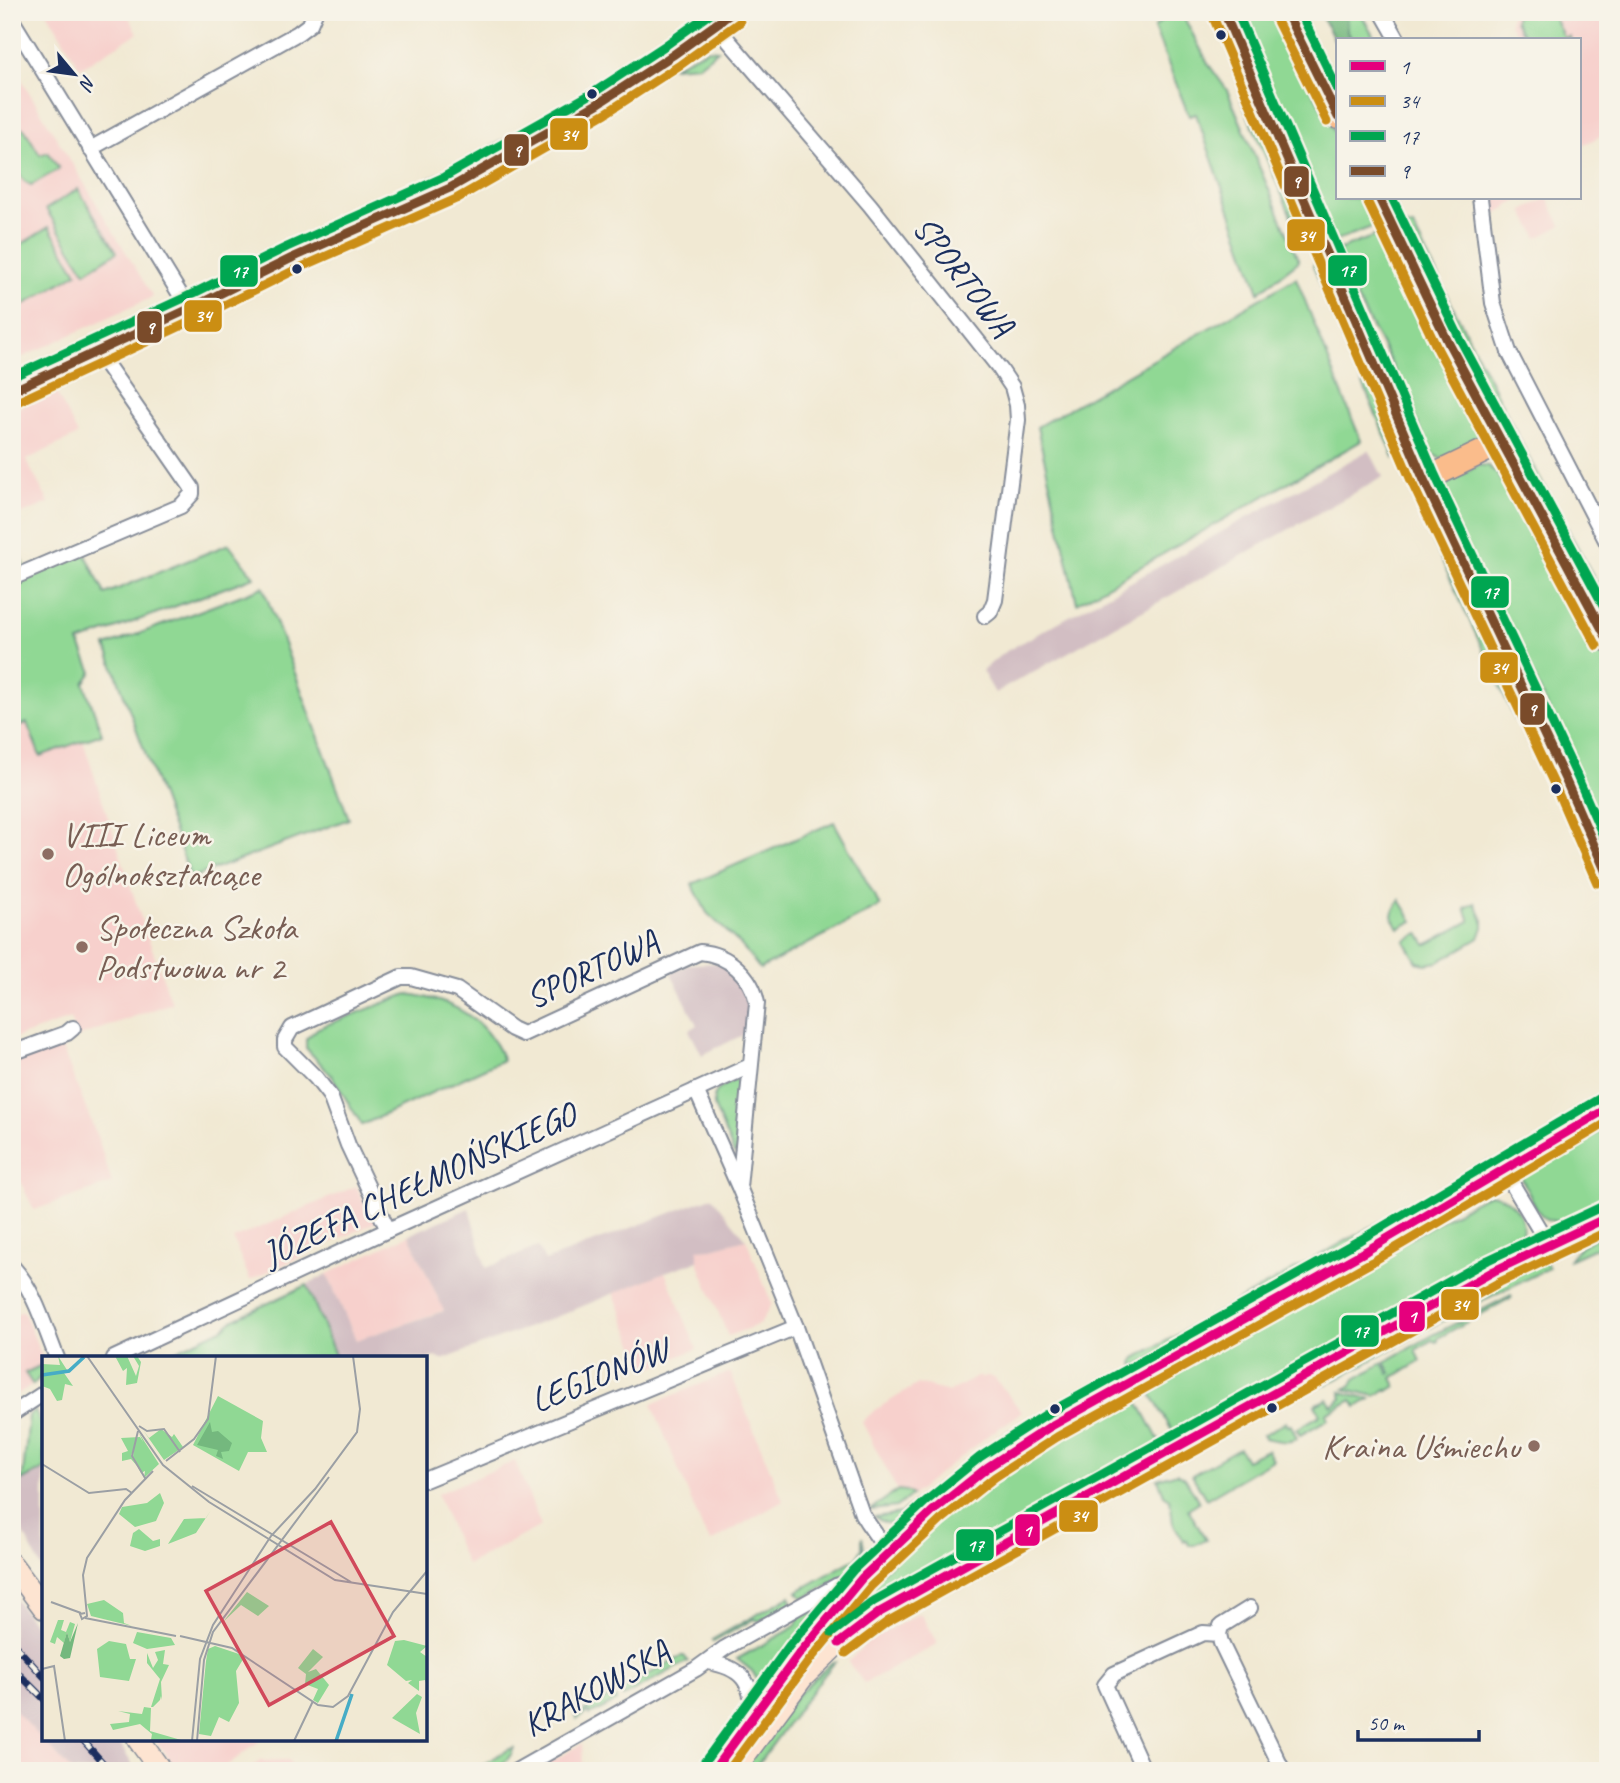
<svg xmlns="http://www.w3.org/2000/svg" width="1620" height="1783" font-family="Caveat,sans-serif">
<rect width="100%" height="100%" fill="#f7f3e8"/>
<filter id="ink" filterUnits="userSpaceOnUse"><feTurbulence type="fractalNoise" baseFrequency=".0143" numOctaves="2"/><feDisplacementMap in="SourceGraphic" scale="14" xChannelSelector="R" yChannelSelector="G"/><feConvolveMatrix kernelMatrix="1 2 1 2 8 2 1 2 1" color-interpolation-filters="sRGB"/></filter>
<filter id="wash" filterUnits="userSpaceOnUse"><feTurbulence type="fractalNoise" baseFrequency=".00686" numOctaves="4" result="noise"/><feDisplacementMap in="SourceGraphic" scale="28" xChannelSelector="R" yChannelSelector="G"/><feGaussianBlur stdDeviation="1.57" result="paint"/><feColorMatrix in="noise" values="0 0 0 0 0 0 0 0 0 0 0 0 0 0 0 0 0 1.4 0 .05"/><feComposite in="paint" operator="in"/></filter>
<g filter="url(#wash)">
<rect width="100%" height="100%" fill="#f1e9d3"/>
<g fill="#f7d0cc">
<path d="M47 12H126L138 33 80 68Z"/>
<path d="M1511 12H1608V132L1582 146 1580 143V40H1520L1510 23Z"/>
<path d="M12 64 153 297 16 360 12 355Z"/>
<path d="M1489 198H1523L1495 214Z"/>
<path d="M1547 198 1561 225 1538 238 1523 211Z"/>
<path d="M55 390 78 435 26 460 49 503 12 518V411Z"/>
<path d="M27 723 40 756 83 741 143 924 172 1003 77 1037 70 1019 12 1039V728Z"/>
<path d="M61 1046 98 1139 112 1183 34 1210 12 1164V1063Z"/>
<path d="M356 1186 376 1222 250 1280 233 1239Z"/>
<path d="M409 1235 439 1300 445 1310 356 1340 327 1274Z"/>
<path d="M746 1239 772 1304 760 1324 728 1336 703 1275 698 1261V1249L712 1248Z"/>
<path d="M665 1272 697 1349 645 1370 613 1292Z"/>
<path d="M23 1311 41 1354 42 1370 34 1383 12 1398V1316Z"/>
<path d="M730 1372 783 1501 711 1542 703 1530 652 1404Z"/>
<path d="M979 1376 981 1379 988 1376 995 1379 1022 1412 986 1437 908 1499 898 1492 862 1422 875 1410 918 1384 949 1392Z"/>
<path d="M515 1461 541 1526 466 1565 437 1494Z"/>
<path d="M920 1613 937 1643 931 1648 864 1683 848 1662 868 1641Z"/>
<path d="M12 1707 34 1730 72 1771H12Z"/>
<path d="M155 1739H262L220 1771H177Z"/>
<path d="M582 1744 583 1771H535Z"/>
<path d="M288 1760 296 1771H246L260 1761Z"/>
</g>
<g fill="#d2bec3">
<path d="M1369 450 1383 477 995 693 982 671 1003 653Z"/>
<path d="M718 963 734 973 752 1007 749 1032 702 1055 689 1030 697 1025 671 973 690 964Z"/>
<path d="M712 1197 746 1239 712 1248 698 1249V1261L665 1272 566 1313 442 1360 435 1357 425 1360V1358H336L307 1285 327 1274 356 1340 444 1311 409 1235 469 1208 486 1268 538 1247 545 1261Z"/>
<path d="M44 1469V1573L12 1511V1494L20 1489 18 1482Z"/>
<path d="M12 1595 44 1638V1739H117L136 1771H72L12 1707Z"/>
</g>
<g fill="#90d894" stroke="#568479" stroke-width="2">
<path d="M704 12H719L681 39 671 36Z"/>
<path d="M1170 12H1181L1209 65 1227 90 1299 261 1259 292 1196 114 1189 116 1154 28Z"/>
<path d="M1234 12H1270L1338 138V198H1367L1380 224 1332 242Z"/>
<path d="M1356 12H1360L1376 40H1352L1347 31 1346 16Z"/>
<path d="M1516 12H1551L1564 38 1569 36 1571 40H1527L1515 21Z"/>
<path d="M708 49 718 50 699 65 672 67Z"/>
<path d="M1247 100 1256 112 1313 248 1303 244 1242 101Z"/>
<path d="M21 127 25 130 40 155 48 152 59 169 31 185 24 181 12 163V131Z"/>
<path d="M524 130 526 133 469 168 465 161Z"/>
<path d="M456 166 460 173 232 278 231 272Z"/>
<path d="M78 189 117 252 85 272 46 209Z"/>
<path d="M1404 226 1413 227 1527 455 1608 603V621L1497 416Z"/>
<path d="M49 227 77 273 12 312V250Z"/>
<path d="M1385 232 1480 427V441L1441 459 1432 454 1429 449 1390 361 1357 299 1335 251Z"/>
<path d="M1318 257 1397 444 1396 453 1394 457 1313 266Z"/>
<path d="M1296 278 1361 441 1077 603 1037 427Z"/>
<path d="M1479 465 1488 466 1498 475 1541 555 1584 618 1608 661V844L1534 677 1498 617 1444 501 1445 487 1447 483Z"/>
<path d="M1414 500 1422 502 1426 506 1522 716 1515 719Z"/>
<path d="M12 537 25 566 12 572Z"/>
<path d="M229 544 254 577 79 642 92 672 84 683 102 734 40 756 27 723 12 728V581L84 551 105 594Z"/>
<path d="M263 587 349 819 191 878 106 646Z"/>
<path d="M834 822 880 906 760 969 740 944 707 913 692 884Z"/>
<path d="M1400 900 1413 921 1399 928 1392 916 1393 911Z"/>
<path d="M1475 903 1483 920V927L1479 938 1438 962 1426 964 1417 962 1405 941 1419 933 1426 945 1470 921 1465 908Z"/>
<path d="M407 994C452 1000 485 1017 503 1060L362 1125 332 1076 306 1048V1039L318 1028Z"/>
<path d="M734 1080 739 1081 742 1086 737 1153 734 1154 714 1106C712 1089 721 1088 734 1080Z"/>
<path d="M1608 1127V1203C1589 1211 1554 1235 1538 1211 1531 1200 1526 1187 1521 1176Z"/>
<path d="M1489 1161 1484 1168 1328 1261 1135 1367 1133 1363 1136 1358Z"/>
<path d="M1491 1194C1520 1200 1533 1227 1513 1250L1175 1436 1146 1385 1487 1195Z"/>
<path d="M1608 1232V1242L1569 1260C1579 1244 1592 1239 1608 1232Z"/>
<path d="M1541 1262 1547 1264 1549 1268 1461 1311 1326 1385 1322 1384 1342 1367 1456 1304Z"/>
<path d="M307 1285 336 1358H160L224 1328 234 1319Z"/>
<path d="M1511 1295 1512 1297 1438 1338V1341L1436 1342 1432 1340 1416 1350 1421 1361 1392 1378 1396 1386 1388 1391 1387 1389 1375 1396 1345 1389 1352 1385 1355 1379 1383 1363 1389 1374 1391 1373 1385 1362 1435 1334Z"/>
<path d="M44 1364 43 1374 33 1385 25 1373Z"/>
<path d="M1133 1392 1162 1446 827 1639 824 1638C866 1587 911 1539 964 1497 1015 1456 1076 1426 1133 1392Z"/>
<path d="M1341 1392 1370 1399 1357 1407 1352 1400 1326 1414 1328 1419 1300 1435 1297 1429 1320 1415 1315 1405 1327 1399 1332 1406 1342 1399 1341 1395 1342 1394Z"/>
<path d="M35 1411 41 1423 44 1422V1469L19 1482 20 1489 12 1494V1488L23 1475 29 1415Z"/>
<path d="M1286 1422 1288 1426 1291 1425 1297 1439C1287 1444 1275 1440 1265 1438L1263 1435Z"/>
<path d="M1011 1430 1013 1432 913 1516C900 1525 888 1527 875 1517L901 1513 993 1442Z"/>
<path d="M1239 1448 1246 1460 1267 1450 1273 1460 1206 1499 1192 1475Z"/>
<path d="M1177 1473 1185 1478 1199 1502 1188 1509 1206 1540 1194 1545H1189L1186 1540 1184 1541 1173 1523 1170 1499 1164 1495 1158 1479Z"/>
<path d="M898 1490 906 1491 912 1495 896 1507 870 1510Z"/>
<path d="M862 1537C865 1546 865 1558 859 1566 853 1573 814 1592 803 1598L797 1592 856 1558 862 1549Z"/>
<path d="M837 1592 763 1689 752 1671 737 1659 788 1631 796 1625 801 1611Z"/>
<path d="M790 1596 791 1600 789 1606 766 1619 765 1618 759 1621 754 1619 715 1641 713 1642 712 1640Z"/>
<path d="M682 1656H684L688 1661 623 1697 619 1691Z"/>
<path d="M832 1662H835L820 1680 753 1771H742L798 1694Z"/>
<path d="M613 1695 617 1701 590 1715 588 1712 577 1719 575 1716Z"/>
<path d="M514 1748C507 1767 491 1771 473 1771L507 1750Z"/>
</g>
<path fill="#74b87e" stroke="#48746e" stroke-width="2" d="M1319 12H1356L1346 17 1347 31 1352 40H1338V46Z"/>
</g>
<g filter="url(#ink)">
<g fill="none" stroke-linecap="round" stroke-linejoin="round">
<g stroke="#868c98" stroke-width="18">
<g id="street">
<path d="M1382 12 1398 40"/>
<path d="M12 20 189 309"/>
<path d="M716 24 728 40 870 205 1000 369 1012 387 1017 405 1018 420 995 600 990 612 985 616"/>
<path d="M90 149 298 33 310 24 315 12"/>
<path d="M1480 198 1493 303 1509 352 1608 544"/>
<path d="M12 578 181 506 192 494V488L97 351"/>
<path d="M12 1053 67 1033 73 1028"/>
<path d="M696 1090 738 1185"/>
<path d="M1505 1167 1511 1182 1548 1244"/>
<path d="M388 1230 348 1145 330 1096 316 1078 285 1047V1040L292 1028 401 977H411L457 990 512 1029 523 1034 700 952C728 954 752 976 757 1003L739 1187 796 1327 862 1514 867 1522 888 1552"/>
<path d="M12 1266C35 1291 44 1326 57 1358"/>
<path d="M114 1358 388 1230 750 1066"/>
<path d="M12 1414 44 1393"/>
<path d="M425 1480 796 1327"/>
<path d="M1250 1608 1221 1626 1219 1634 1221 1643 1283 1771"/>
<path d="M708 1662C743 1668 751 1681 754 1715"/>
<path d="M516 1771 696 1669 725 1648 836 1586 860 1579"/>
<path d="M1144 1771 1105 1685 1114 1674 1203 1633 1219 1634"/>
</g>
</g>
<g stroke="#868c98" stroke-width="24">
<g id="secondary">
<path d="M12 391 189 309 292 258 450 188 599 103 673 55 733 12"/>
<path d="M12 1565 44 1608"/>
<path d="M138 1739 161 1771"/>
<path d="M713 1771 799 1654 831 1614 862 1578 933 1511 988 1467 1051 1426 1366 1251 1608 1108"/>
<path d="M733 1771 802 1678 839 1642 880 1612 1494 1271 1608 1217"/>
</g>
</g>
<g stroke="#868c98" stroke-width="26">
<g id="primary">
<path d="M1224 12 1424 480 1501 646 1566 781 1608 878"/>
<path d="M1286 12 1338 117"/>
<path d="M1379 198 1449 344 1501 443 1608 640"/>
<path d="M1424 480 1501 443"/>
</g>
</g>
<use href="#street" stroke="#fff" stroke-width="14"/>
<use href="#secondary" stroke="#fde4d1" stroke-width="21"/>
<use href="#primary" stroke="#fabc8b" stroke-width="23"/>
<g stroke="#1b2f5e" stroke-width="7">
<g id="rail">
<path d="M12 1642 44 1677"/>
<path d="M12 1667 44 1699"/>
<path d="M12 1681 13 1683"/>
<path d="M82 1739 110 1771"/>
</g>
</g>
<use href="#rail" stroke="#f7f3e8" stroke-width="4.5" stroke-dasharray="13" stroke-linecap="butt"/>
<g stroke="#f7f3e8" stroke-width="14">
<g id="bus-1">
<path d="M839 1643 880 1612 1494 1271 1608 1217"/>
<path d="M713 1771 799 1654 862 1578 933 1511 988 1467 1051 1426 1366 1251 1608 1108"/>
</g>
</g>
<g stroke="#f7f3e8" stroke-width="14">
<g id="bus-2">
<path d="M1213 17 1413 485 1555 786 1597 883"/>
<path d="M1275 17 1327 122"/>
<path d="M1368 203 1438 350 1597 646"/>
<path d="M17 402 194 320 297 269 456 199 606 113 680 65 740 22"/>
<path d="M846 1653 887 1622 1500 1282 1608 1231"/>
<path d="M728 1771 809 1661 871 1586 941 1520 995 1477 1057 1437 1372 1262 1608 1122"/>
</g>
</g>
<g stroke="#f7f3e8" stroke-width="14">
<g id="bus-3">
<path d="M1237 12 1435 475 1577 776 1608 847"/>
<path d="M1300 12 1338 90"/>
<path d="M1392 198 1460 339 1608 614"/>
<path d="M12 377 184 298 287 247 444 177 593 93 666 45 712 12"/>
<path d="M832 1633 874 1601 1488 1260 1603 1206"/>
<path d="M703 1764 789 1646 853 1570 925 1502 980 1457 1045 1415 1360 1240 1602 1097"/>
</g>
</g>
<g stroke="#f7f3e8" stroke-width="14">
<g id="bus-4">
<path d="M1224 12 1424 480 1566 781 1608 877"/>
<path d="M1286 12 1338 117"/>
<path d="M1379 198 1449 344 1608 640"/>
<path d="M12 391 189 309 292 258 450 188 599 103 673 55 733 12"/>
</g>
</g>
<use href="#bus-1" stroke="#e5007d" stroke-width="9"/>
<use href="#bus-2" stroke="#cb8e13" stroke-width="9"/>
<use href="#bus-3" stroke="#00a651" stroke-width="9"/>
<use href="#bus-4" stroke="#7a4b2a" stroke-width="9"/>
</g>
</g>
<g fill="#1b2f5e" stroke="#f7f3e8" stroke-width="2.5">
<circle cx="1221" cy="35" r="6"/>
<circle cx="592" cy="94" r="6"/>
<circle cx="297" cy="269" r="6"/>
<circle cx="1556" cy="789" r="6"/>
<circle cx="1272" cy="1408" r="6"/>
<circle cx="1055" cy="1409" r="6"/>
</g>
<g fill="#8d6e63" stroke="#f7f3e8" stroke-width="2.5">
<circle cx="48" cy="854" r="7"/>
<circle cx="82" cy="947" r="7"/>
<circle cx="1534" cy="1446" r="7"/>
</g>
<g text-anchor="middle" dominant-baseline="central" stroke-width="5" stroke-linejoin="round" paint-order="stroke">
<g font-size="35" fill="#1b2f5e" stroke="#f7f3e8">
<text transform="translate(964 276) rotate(52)">SPORTOWA</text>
<text transform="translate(592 969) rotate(-25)">SPORTOWA</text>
<text transform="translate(419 1184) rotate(-25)">JÓZEFA CHEŁMOŃSKIEGO</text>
<text transform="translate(599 1375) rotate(-22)">LEGIONÓW</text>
<text transform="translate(596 1688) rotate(-29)">KRAKOWSKA</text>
</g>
<g font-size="35" fill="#785e54" stroke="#f7f3e8" text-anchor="start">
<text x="62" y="834">VIII Liceum<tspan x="62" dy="40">Ogólnokształcące</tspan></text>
<text x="96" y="927">Społeczna Szkoła<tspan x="96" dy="40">Podstwowa nr 2</tspan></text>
<text x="1520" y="1446" text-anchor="end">Kraina Uśmiechu</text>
</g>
</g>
<g transform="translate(42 1356)">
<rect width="385" height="385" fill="#f1e9d3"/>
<path d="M16 0 25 14 45 0 31 13 22 17 31 30 23 28 20 44 15 45 8 33 0 30V8L18 9ZM73 0H85L94 20 97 10 91 0H95L99 6 95 27 84 29 85 12 81 15ZM176 40 221 65 219 82 225 96H206L197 115 151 89ZM119 73 130 81 132 78 141 91 122 104 101 74 107 82ZM97 77 117 108 102 122 103 115 99 117 91 101 92 91 89 100 96 111 89 103 80 105V97L86 95 79 82 98 81 101 86ZM118 137 122 147 114 165 93 171 77 158 80 151 105 147ZM169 154 154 177 126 188 142 163 164 162ZM97 173 111 185 118 183V190L103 195 88 190 91 177ZM205 236 227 250 216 260 199 249 181 266ZM62 244 81 257 82 267 90 270 49 260 45 248ZM16 264H22L19 274 24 276 28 266 33 268 28 286 25 276 22 287 15 281 13 288 8 286ZM95 276 129 282 133 289 105 293 91 287ZM362 284 385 290 378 296 385 301V329L383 324 377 325V335L366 327 370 324 364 325 345 309 353 285ZM67 285 84 288 88 303H94L87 325 58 321 55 293ZM173 290 203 300 194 315 197 347 187 366 177 361 169 380 157 378 164 305 166 293ZM271 293 281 301 266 316 274 313 287 329 276 347 271 344 276 333 263 328 264 318 256 312ZM123 294 121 308 127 309 119 326 120 344 119 340 118 344 111 351H109L118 323 105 307V297L111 312 116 304 113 296ZM375 338 380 341 374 357 378 378 350 362ZM102 351 109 352 108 375 139 384H109L110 378 98 368 71 374 68 368 87 366 88 358 76 355 100 358Z" fill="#90d894"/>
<path d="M168 66 170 76 176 75 190 87 187 95 179 96 181 103 174 100 176 94 155 89ZM36 267 28 302 22 303 18 300 25 276 28 286Z" fill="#74b87e"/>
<path fill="none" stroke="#46acc6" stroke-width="3.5" d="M0 19 27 15 42 1M294 385 310 338"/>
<path fill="none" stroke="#9b9fa4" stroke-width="2" d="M45 0 121 109 167 146 293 224 385 238M97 70 105 75 122 73 138 96M96 75 90 100 103 122M124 105 152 83 166 63 174 0M0 108 47 137 84 133 90 137M150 130 309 226M9 246 39 257M43 257 38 258 40 263 45 260 41 219 45 202 83 144 111 115M43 262 134 280M138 280 190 292 276 349 291 351 306 340 351 256 385 215M0 313 12 310 23 385M150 385 158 303 171 269 229 180 273 133 315 76 318 53 311 0M155 385 162 304 171 276 287 121M252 385 271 345"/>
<path fill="#d1495b" fill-opacity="0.15" stroke="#d1495b" stroke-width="3.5" d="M289 166 352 280 227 349 164 235Z"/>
<rect width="385" height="385" fill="none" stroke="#1b2f5e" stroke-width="3.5"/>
</g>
<g stroke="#f7f3e8" stroke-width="2.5">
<rect x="549" y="117" width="40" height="34" rx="7" fill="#cb8e13"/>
<rect x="503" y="133" width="27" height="34" rx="7" fill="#7a4b2a"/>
<rect x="1283" y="165" width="27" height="33" rx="7" fill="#7a4b2a"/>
<rect x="1286" y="218" width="40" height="34" rx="7" fill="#cb8e13"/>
<rect x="1327" y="254" width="41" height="33" rx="7" fill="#00a651"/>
<rect x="219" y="254" width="40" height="34" rx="7" fill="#00a651"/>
<rect x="183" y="299" width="40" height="34" rx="7" fill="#cb8e13"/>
<rect x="136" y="310" width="27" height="34" rx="7" fill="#7a4b2a"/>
<rect x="1470" y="575" width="40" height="34" rx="7" fill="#00a651"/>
<rect x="1479" y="651" width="40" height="33" rx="7" fill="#cb8e13"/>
<rect x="1519" y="692" width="27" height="34" rx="7" fill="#7a4b2a"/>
<rect x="1440" y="1288" width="40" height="33" rx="7" fill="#cb8e13"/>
<rect x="1398" y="1300" width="28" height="33" rx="7" fill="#e5007d"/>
<rect x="1340" y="1314" width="40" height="34" rx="7" fill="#00a651"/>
<rect x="1058" y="1499" width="41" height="34" rx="7" fill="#cb8e13"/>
<rect x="1014" y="1513" width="27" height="34" rx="7" fill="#e5007d"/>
<rect x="955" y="1528" width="40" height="34" rx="7" fill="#00a651"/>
</g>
<g font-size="19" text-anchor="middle" font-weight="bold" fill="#fff">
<text x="569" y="141">34</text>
<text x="517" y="157">9</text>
<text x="1296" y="188">9</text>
<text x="1306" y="242">34</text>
<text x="1347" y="277">17</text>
<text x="239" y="278">17</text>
<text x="203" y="322">34</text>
<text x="150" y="334">9</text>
<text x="1490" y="599">17</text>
<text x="1499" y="674">34</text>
<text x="1532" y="716">9</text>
<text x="1460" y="1311">34</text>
<text x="1412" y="1323">1</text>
<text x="1360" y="1338">17</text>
<text x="1079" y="1522">34</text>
<text x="1027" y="1537">1</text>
<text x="975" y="1552">17</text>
</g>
<rect width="1620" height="1783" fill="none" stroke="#f7f3e8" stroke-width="42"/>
<rect x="1336" y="38" width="245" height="161" fill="#f7f3e8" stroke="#9fa5b1" stroke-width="2"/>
<rect x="1350" y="61" width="35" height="10" fill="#e5007d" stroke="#9fa5b1" stroke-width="2"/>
<text x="1400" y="74" font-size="21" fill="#1b2f5e">1</text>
<rect x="1350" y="96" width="35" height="10" fill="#cb8e13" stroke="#9fa5b1" stroke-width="2"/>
<text x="1400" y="108" font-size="21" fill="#1b2f5e">34</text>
<rect x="1350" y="131" width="35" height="10" fill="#00a651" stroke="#9fa5b1" stroke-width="2"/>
<text x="1400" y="144" font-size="21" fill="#1b2f5e">17</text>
<rect x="1350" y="166" width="35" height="10" fill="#7a4b2a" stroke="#9fa5b1" stroke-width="2"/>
<text x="1400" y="178" font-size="21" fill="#1b2f5e">9</text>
<g transform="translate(74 74) rotate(119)" stroke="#f7f3e8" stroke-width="5" paint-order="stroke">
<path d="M0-5L12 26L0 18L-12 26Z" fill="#1b2f5e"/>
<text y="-10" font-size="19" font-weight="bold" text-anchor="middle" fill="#1b2f5e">N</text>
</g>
<path d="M1358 1730v10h121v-10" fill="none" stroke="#1b2f5e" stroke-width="3.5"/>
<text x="1368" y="1730" font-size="21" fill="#1b2f5e" stroke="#f7f3e8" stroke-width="5" paint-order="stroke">50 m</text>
</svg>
